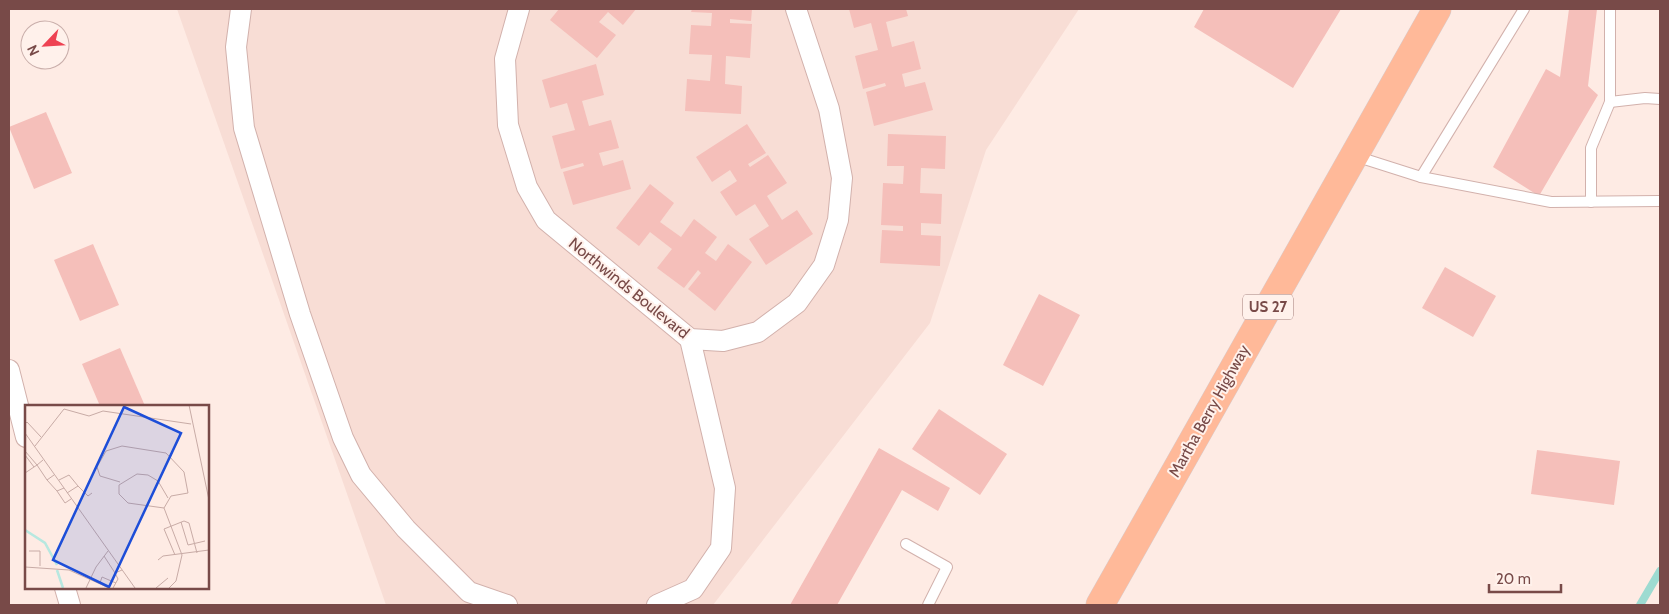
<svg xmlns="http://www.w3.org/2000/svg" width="1669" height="614" font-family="Cabin,sans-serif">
<rect width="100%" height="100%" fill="#feebe4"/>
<path fill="#f8ddd5" d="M177 9H1079L986 150 930 323 713 605H386Z"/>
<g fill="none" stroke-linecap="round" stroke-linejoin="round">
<path stroke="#9ddbd1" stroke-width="8" d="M1640 605 1660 571"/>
</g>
<g fill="#f5bfba">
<path d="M559 9H636L623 25 608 12 599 22 616 35 597 58 550 20Z"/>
<path d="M692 9H752L751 21 730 19V23L752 24 750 58 726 56 725 84 742 86 741 114 685 111 687 79 710 81 712 55 689 54 691 25 711 26 712 13 691 12Z"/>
<path d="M849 9H906L908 16 886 22 892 47 914 41 921 69 902 74 905 87 925 82 933 110 874 126 866 92 886 86 885 83 863 89 855 56 878 50 871 23 854 28Z"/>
<path d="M1204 9H1341L1293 88 1194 27Z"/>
<path d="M1569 9H1597L1588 86 1598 95 1539 196 1493 167 1546 69 1560 77Z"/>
<path d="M596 64 604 95 582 101 589 126 611 120 619 148 599 153 603 166 623 160 631 189 573 205 563 172 584 166 583 163 561 169 552 136 575 130 567 103 550 108 542 80Z"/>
<path d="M46 112 72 173 34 189 9 127Z"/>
<path d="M747 124 766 153 748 164 750 167 768 155 787 183 767 196 782 220 797 210 813 234 766 265 749 239 769 226 755 204 736 216 720 192 737 181 730 170 712 182 696 157Z"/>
<path d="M888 134 946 136 945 169 921 168 920 193 942 194 941 224 921 223V235L941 236 940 266 880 263 882 230 903 231V226L881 225 883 183 903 184 904 166H887Z"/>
<path d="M650 184 674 203 660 222 681 237 694 219 717 237 705 253 716 261 728 244 752 262 715 311 688 289 701 273 698 270 684 288 657 268 672 249 650 232 639 246 616 228Z"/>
<path d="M93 244 119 305 80 321 54 260Z"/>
<path d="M1445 267 1496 296 1473 337 1422 308Z"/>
<path d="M1039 294 1080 315 1043 386 1003 365Z"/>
<path d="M120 348 145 406H100L82 364Z"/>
<path d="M939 409 1007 454 980 495 912 449Z"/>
<path d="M879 448 950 488 938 511 902 490 837 605H790Z"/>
<path d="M1537 450 1620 461 1614 505 1531 494Z"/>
</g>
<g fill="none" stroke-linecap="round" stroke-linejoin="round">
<g stroke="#d2b1ac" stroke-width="12">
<g id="service">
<path d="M1610 9V102L1645 98 1660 99"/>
<path d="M1355 156 1421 177 1551 202 1660 201"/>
<path d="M1421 177 1524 9"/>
<path d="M1591 202V148L1610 102"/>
<path d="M906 544 947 567 928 605"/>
</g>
</g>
<g stroke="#d2b1ac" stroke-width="22">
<g id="minor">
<path d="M241 9 236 47 244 128 300 314 343 438 361 475 406 529 469 592 507 605"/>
<path d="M519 9 505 59 508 125 527 187 546 220 690 339 723 341 758 332 797 303 824 265 838 220 842 178 829 109 796 9"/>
<path d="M9 370 26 437"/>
<path d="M65 588 70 605"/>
<path d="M657 605 693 589 721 548 725 488 690 339"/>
</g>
</g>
<g stroke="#d9cccc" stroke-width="29">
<path id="primary" d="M1100 605 1437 9"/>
</g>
<use href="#service" stroke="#fff" stroke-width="10"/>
<use href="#minor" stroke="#fff" stroke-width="20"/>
<use href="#primary" stroke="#ffb999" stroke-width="28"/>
</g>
<g text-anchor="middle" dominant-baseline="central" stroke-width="4" stroke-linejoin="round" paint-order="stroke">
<rect fill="#fff1eb" stroke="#a07c79" stroke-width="1" x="1243" y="294.5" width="50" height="25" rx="4"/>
<g font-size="15" font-weight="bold" fill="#784a48">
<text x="1268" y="307">US 27</text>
</g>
<g font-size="16" fill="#784a48" stroke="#fff1eb">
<text transform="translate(629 288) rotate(39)">Northwinds Boulevard</text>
<text transform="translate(1209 411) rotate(-61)">Martha Berry Highway</text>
</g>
</g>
<g transform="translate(25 405)">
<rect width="184" height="184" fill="#feebe4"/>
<path fill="none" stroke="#b7e8e0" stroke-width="2.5" d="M0 125 20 138 32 160M32 165 38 183"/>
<path fill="none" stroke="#c8aba6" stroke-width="1" d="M164 0 184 95M0 19 2 17 16 32M0 28 110 183M10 41 39 4 64 11 78 6 166 19M0 46 12 60 0 68M0 50 9 62M18 55 12 60 22 75M29 70 22 75 32 86M34 75 44 70 53 81 42 88M95 77 75 71 72 62 81 46 97 41 141 48 159 67 163 88 146 91 139 103 157 150 151 176 144 183M53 81 63 91 67 88M39 83 32 86 40 98 46 94M139 103 103 98 94 89V80L112 69 123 70 133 76 143 93M156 117 163 140 180 136M4 146H15V161M150 150 139 124 159 116 164 118 172 148M79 151 90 168 97 165M133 155 138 151 184 145M0 162 44 165 84 183M75 178 77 172 91 178M61 183 71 162 83 146M88 183 93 174 90 168M131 183 143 173"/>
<path fill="#1d4ed8" fill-opacity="0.15" stroke="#1d4ed8" stroke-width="2.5" d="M99 2 156 28 84 182 28 155Z"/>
<rect width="184" height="184" fill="none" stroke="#784a48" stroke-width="2.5"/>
</g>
<rect width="1669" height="614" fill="none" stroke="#784a48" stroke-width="20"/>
<g transform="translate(45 45) rotate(245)"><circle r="24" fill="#fff1eb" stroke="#c9aeaa"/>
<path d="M0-4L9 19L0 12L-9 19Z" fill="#ee4252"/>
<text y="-8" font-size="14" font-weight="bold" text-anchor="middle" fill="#784a48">N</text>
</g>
<path d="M1489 584v8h72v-8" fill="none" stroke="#784a48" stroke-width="2.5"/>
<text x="1496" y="584" font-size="15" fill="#784a48" stroke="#fff1eb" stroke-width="4" paint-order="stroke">20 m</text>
</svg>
